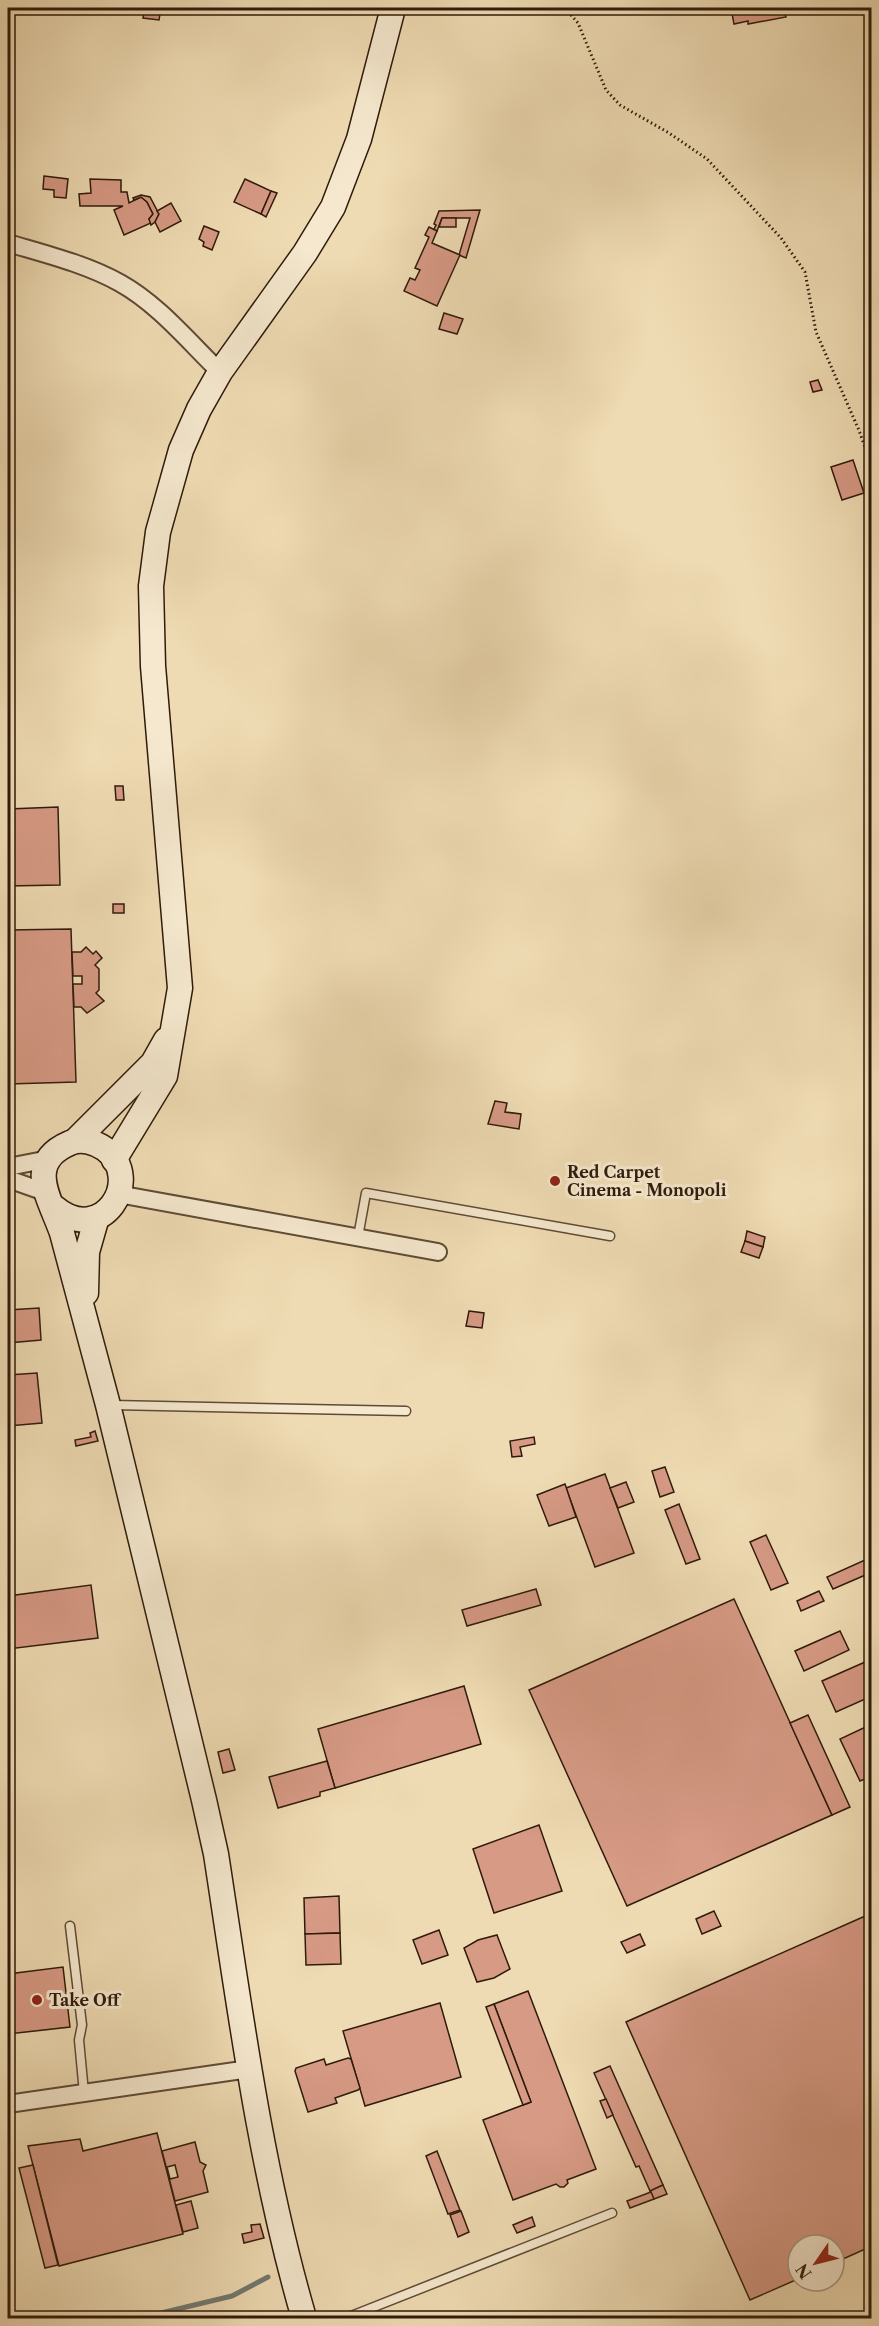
<svg xmlns="http://www.w3.org/2000/svg" width="879" height="2326" font-family="'Libre Caslon Text',serif">
<rect width="100%" height="100%" fill="#efdbb3"/>
<filter id="stains"><feTurbulence type="fractalNoise" baseFrequency=".00333" numOctaves="4"/><feColorMatrix values="0 0 0 0 .2 0 0 0 0 .09 0 0 0 0 .02 0 0 0 .5 -.17"/></filter>
<radialGradient id="worn" r=".72"><stop offset=".6" stop-color="#630" stop-opacity="0"/><stop offset="1" stop-color="#630" stop-opacity=".3"/></radialGradient>
<g fill="none" stroke-linecap="round" stroke-linejoin="round">
<path stroke="#727972" stroke-width="5" d="M140 2318 232 2296 268 2277"/>
</g>
<g fill="#d79a85" stroke="#2f1b0b" stroke-width="1.5" fill-rule="evenodd">
<path d="M145 8H161L159 20 143 18Z"/>
<path d="M731 8H784L786 17 748 24V21L734 24Z"/>
<path d="M44 176 68 179 66 198 54 197V190L43 189Z"/>
<path d="M90 179 121 180V192H127L129 203 141 197 147 202 153 214 149 219 151 223 124 235 114 210 123 206H80L79 194 91 193Z"/>
<path d="M245 179 271 191 261 214 234 202Z"/>
<path d="M271 191 277 193 266 217 261 214Z"/>
<path d="M141 195 150 197 159 214 155 222 151 225 149 219 153 214 147 202 141 197 134 200 133 198Z"/>
<path d="M171 203 181 221 160 232 155 222 159 214 157 211Z"/>
<path d="M480 210 466 258 459 255 470 218H442L437 231 434 229 436 225 434 224 439 211Z"/>
<path d="M442 218H456V227H439Z"/>
<path d="M204 226 219 232 212 250 203 246 204 242 199 239Z"/>
<path d="M429 227 437 231 432 243 460 255 437 306 404 291 410 278 415 280 420 270 415 268 429 237 425 235Z"/>
<path d="M444 313 463 319 457 334 439 329Z"/>
<path d="M818 380 822 390 813 392 810 382Z"/>
<path d="M853 460 864 493 842 500 831 467Z"/>
<path d="M115 786H123L124 800H116Z"/>
<path d="M58 807 60 885 8 886V809Z"/>
<rect x="113" y="904" width="11" height="9"/>
<path d="M71 929 76 1082 8 1084V930Z"/>
<path d="M86 947 93 954 96 951 102 958 95 965 99 969V990L96 993 104 1001 87 1013 81 1007H74L73 984H82V976H73L72 952H81Z"/>
<path d="M495 1101 507 1103 505 1112 521 1114 519 1129 488 1124Z"/>
<path d="M747 1231 765 1237 763 1247 745 1241Z"/>
<path d="M745 1241 763 1247 759 1258 741 1252Z"/>
<path d="M39 1308 41 1340 8 1343 11 1375H8V1310Z"/>
<path d="M469 1311 484 1313 482 1328 466 1326Z"/>
<path d="M37 1373 42 1423 8 1426V1375Z"/>
<path d="M95 1431 98 1441 76 1446 75 1440 91 1437 90 1433Z"/>
<path d="M534 1437 535 1444 520 1447 522 1456 512 1457 510 1441Z"/>
<path d="M665 1467 674 1492 660 1497 652 1471Z"/>
<path d="M605 1474 634 1553 595 1567 566 1488Z"/>
<path d="M626 1482 634 1502 618 1508 610 1488Z"/>
<path d="M565 1484 576 1517 549 1526 537 1495Z"/>
<path d="M679 1504 700 1559 686 1564 665 1510Z"/>
<path d="M766 1535 788 1583 771 1590 750 1542Z"/>
<path d="M865 1560 870 1573 833 1589 827 1577Z"/>
<path d="M91 1585 98 1638 8 1649V1596Z"/>
<path d="M536 1589 541 1605 467 1626 462 1610Z"/>
<path d="M819 1591 824 1601 801 1611 797 1601Z"/>
<path d="M734 1599 832 1815 627 1906 529 1690Z"/>
<path d="M840 1631 849 1650 804 1671 795 1651Z"/>
<path d="M872 1659V1696L836 1712 822 1681Z"/>
<path d="M464 1686 481 1744 335 1788 318 1729Z"/>
<path d="M808 1715 850 1807 832 1815 790 1723Z"/>
<path d="M872 1724V1776L860 1781 840 1739Z"/>
<path d="M229 1749 235 1770 223 1773 218 1752Z"/>
<path d="M327 1761 335 1788 320 1792V1796L278 1808 269 1777Z"/>
<path d="M539 1825 562 1891 494 1913 473 1849Z"/>
<path d="M339 1896 340 1933 305 1934 304 1898Z"/>
<path d="M714 1911 721 1926 702 1934 696 1919Z"/>
<path d="M872 1913V2246L834 2263V2245H798V2279L750 2300 626 2022Z"/>
<path d="M439 1930 448 1955 422 1964 413 1940Z"/>
<path d="M340 1933 341 1964 306 1965 305 1934Z"/>
<path d="M640 1934 645 1945 627 1953 621 1942Z"/>
<path d="M497 1935 510 1969 494 1978 477 1982 464 1948 478 1940Z"/>
<path d="M63 1967 70 2027 8 2034V1974Z"/>
<path d="M528 1991 596 2169 567 2180 568 2183 564 2187H560L556 2184 513 2200 483 2120 531 2102 494 2004Z"/>
<path d="M440 2003 461 2077 365 2106 343 2031Z"/>
<path d="M494 2004 531 2102 523 2105 486 2007Z"/>
<path d="M348 2058 351 2059 360 2088 358 2090 335 2098 337 2103 308 2112 295 2071 296 2068 324 2059 326 2065Z"/>
<path d="M610 2066 663 2185 650 2191 639 2166 636 2167 594 2073Z"/>
<path d="M606 2099 613 2115 607 2118 600 2101Z"/>
<path d="M157 2133 183 2234 59 2266 28 2146 80 2139 83 2151Z"/>
<path d="M195 2142 200 2162 206 2165 203 2171 208 2192 175 2201 162 2151ZM175 2165 178 2177 170 2179 167 2167Z"/>
<path d="M437 2151 460 2210 448 2214 426 2156Z"/>
<path d="M33 2165 58 2265 45 2268 19 2168Z"/>
<path d="M663 2185 667 2194 654 2199 650 2191Z"/>
<path d="M651 2192 654 2199 630 2208 627 2201Z"/>
<path d="M191 2201 198 2228 183 2232 176 2205Z"/>
<path d="M461 2211 469 2232 458 2237 450 2215Z"/>
<path d="M532 2217 535 2226 517 2233 513 2225Z"/>
<path d="M260 2224 264 2238 244 2243 242 2234 252 2232 251 2225Z"/>
</g>
<g fill="none" stroke-linecap="round" stroke-linejoin="round">
<g stroke="#5f4b35" stroke-width="11">
<g id="lane">
<path d="M358 1237 366 1193 610 1236"/>
<path d="M112 1405 406 1411"/>
<path d="M70 1926 82 2025 79 2040 84 2093"/>
<path d="M346 2318 612 2213"/>
</g>
</g>
<g stroke="#5f4b35" stroke-width="20">
<g id="street">
<path d="M8 243C45 254 86 264 120 283 158 304 189 342 220 372"/>
<path d="M8 1167 49 1159"/>
<path d="M8 1179 45 1192"/>
<path d="M118 1194 438 1252"/>
<path d="M8 2104 249 2069"/>
</g>
</g>
<g stroke="#2f1b0b" stroke-width="27">
<g id="secondary">
<path d="M76 1140 153 1063 166 1040"/>
<path d="M114 1160 165 1076 180 988 153 666 151 586 158 532 181 450 199 409 220 372 305 253 333 207 359 139 393 8"/>
<path d="M54 1207C102 1248 145 1179 105 1149 95 1142 81 1138 70 1143 23 1163 51 1200 62 1233L108 1405 204 1800 216 1854C240 2010 260 2167 304 2318"/>
<path d="M86 1293 87 1252 97 1217"/>
</g>
</g>
<g stroke="#2f1b0b" stroke-width="3" stroke-dasharray="1.5 3" stroke-linecap="butt">
<path d="M565 8 578 23 606 90 620 105 669 133 707 159 781 238 805 272 816 332 858 428 872 466"/>
<path d="M872 107 867 122 872 133"/>
</g>
<use href="#lane" stroke="#f5e8ce" stroke-width="8"/>
<use href="#street" stroke="#f5e8ce" stroke-width="16"/>
<use href="#secondary" stroke="#f5e8ce" stroke-width="24"/>
</g>
<g fill="#8f2418" stroke="#f5e8ce" stroke-width="2">
<circle cx="555" cy="1181" r="6"/>
<circle cx="37" cy="2000" r="6"/>
</g>
<g text-anchor="middle" dominant-baseline="central" stroke-width="6" stroke-linejoin="round" paint-order="stroke">
<g font-size="16" font-weight="bold" fill="#2f1b0b" stroke="#f5e8ce" text-anchor="start">
<text x="567" y="1172">Red Carpet<tspan x="567" dy="18">Cinema - Monopoli</tspan></text>
<text x="49" y="2000">Take Off</text>
</g>
</g>
<rect width="879" height="2326" fill="none" stroke="#efdbb3" stroke-width="30"/>
<rect x="9" y="9" width="861" height="2308" fill="none" stroke="#2f1b0b" stroke-width="3"/>
<rect x="15" y="15" width="849" height="2296" fill="none" stroke="#2f1b0b" stroke-width="1.5"/>
<g transform="translate(816 2263) rotate(235)"><circle r="28" fill="#f5e8ce" stroke="#a69680" stroke-width="1.5"/>
<path d="M0-4.5L10 22L0 15L-10 22Z" fill="#8f2418"/>
<text y="-9" font-size="16" font-weight="bold" text-anchor="middle" fill="#2f1b0b">N</text>
</g>
<rect width="100%" height="100%" filter="url(#stains)"/>
<rect width="100%" height="100%" fill="url(#worn)"/>
</svg>
